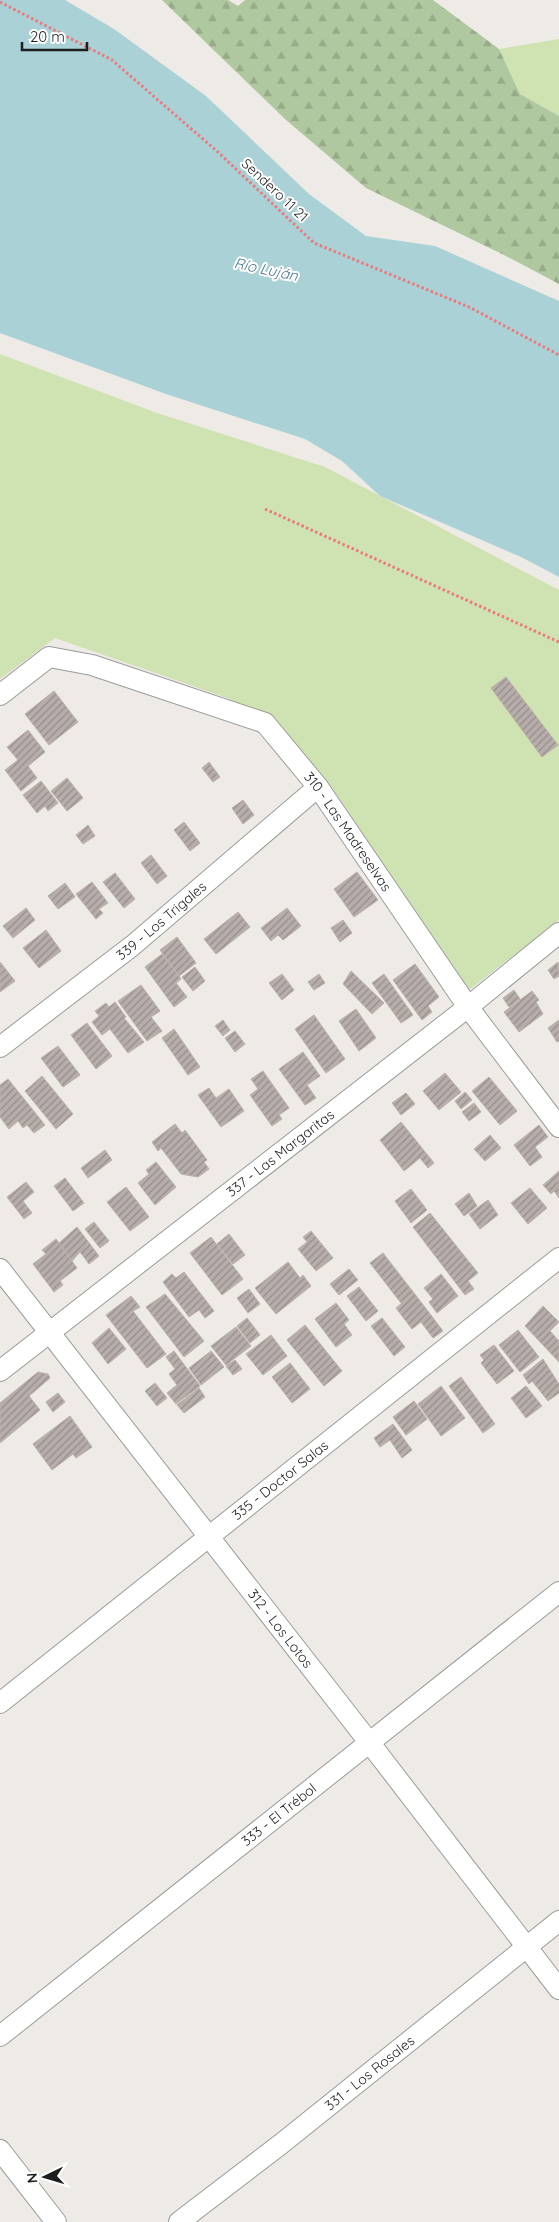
<svg xmlns="http://www.w3.org/2000/svg" width="559" height="2222" font-family="Quicksand,sans-serif">
<defs>
<pattern id="forest-firs" width="22" height="20" patternUnits="userSpaceOnUse" patternTransform="scale(1.25)"><rect width="22" height="20" fill="#b0c89f"/><path d="M5 1l3.5 6h-7zM16 11l3.5 6h-7z" fill="#97ab88"/></pattern>
<pattern id="building-hatch" width="6" height="6" patternUnits="userSpaceOnUse" patternTransform="scale(1.25)"><rect width="6" height="6" fill="#b7aeab"/><path d="M-1 1l2-2M0 6l6-6M5 7l2-2" fill="none" stroke="#948d8b"/></pattern>
</defs>
<rect width="100%" height="100%" fill="#eeeae5"/>
<g fill="#cfe2b1">
<path d="M559 39V116L520 94 499 49Z"/>
<path d="M0 354 157 413 325 467 559 590V920L469 990 328 782 230 699 55 638 0 679Z"/>
</g>
<path fill="url(#forest-firs)" d="M162 0H228L238 6 245 0H433L499 49 520 94 559 116V284L504 255 366 188 286 120Z"/>
<path fill="#aad2d6" d="M0 0H65L114 29 206 96 309 194 366 236 435 246 559 301V577L521 557 380 496 342 461 305 439 166 394 0 333Z"/>
<g fill="url(#building-hatch)" stroke="#beb0a9">
<path d="M506 677 558 745 542 757 491 688Z"/>
<path d="M54 691 78 722 49 745 25 714Z"/>
<path d="M28 730 45 752 28 766 37 778 21 791 5 770 18 760 7 747Z"/>
<path d="M209 762 220 777 213 782 202 768Z"/>
<path d="M67 778 83 798 67 811 51 791Z"/>
<path d="M41 781 58 803 48 811 45 806 37 813 23 795Z"/>
<path d="M243 800 254 815 243 824 232 808Z"/>
<path d="M184 822 200 843 190 851 174 830Z"/>
<path d="M88 825 95 836 83 844 76 835Z"/>
<path d="M151 855 167 876 157 884 141 863Z"/>
<path d="M357 872 378 900 354 917 334 889Z"/>
<path d="M115 873 135 899 124 908 103 882Z"/>
<path d="M92 882 108 903 99 909 103 913 96 919 76 894Z"/>
<path d="M65 883 75 897 58 909 48 896Z"/>
<path d="M26 908 35 920 13 938 3 926Z"/>
<path d="M287 908 301 926 283 940 278 935 271 941 261 928Z"/>
<path d="M238 912 250 927 216 954 204 939Z"/>
<path d="M343 920 352 933 340 942 331 928Z"/>
<path d="M46 930 61 951 39 968 23 948Z"/>
<path d="M177 937 196 963 179 976 160 950Z"/>
<path d="M162 954 181 979 176 983 187 997 174 1007 145 967Z"/>
<path d="M0 962 15 981 0 992Z"/>
<path d="M558 962 559 976 554 979 548 970Z"/>
<path d="M415 964 439 997 428 1006 432 1012 422 1020 393 980Z"/>
<path d="M195 967 205 981 193 991 182 977Z"/>
<path d="M351 971 384 1003 372 1014 343 984Z"/>
<path d="M282 974 294 990 282 1000 269 983Z"/>
<path d="M319 974 325 983 314 990 308 982Z"/>
<path d="M384 974 413 1015 401 1023 372 983Z"/>
<path d="M141 985 160 1011 151 1017 162 1031 147 1041 118 1001Z"/>
<path d="M514 990 520 999 509 1007 503 998Z"/>
<path d="M532 991 539 1000 536 1002 543 1014 519 1032 504 1012Z"/>
<path d="M115 1002 126 1017 124 1018 144 1042 128 1053 110 1029 102 1035 92 1022 99 1016 95 1011 106 1003 109 1007Z"/>
<path d="M356 1009 376 1038 359 1051 339 1021Z"/>
<path d="M314 1015 345 1059 326 1073 295 1029Z"/>
<path d="M223 1020 230 1030 223 1036 215 1026Z"/>
<path d="M559 1020V1041L557 1042 548 1028Z"/>
<path d="M87 1023 112 1056 96 1069 71 1035Z"/>
<path d="M174 1029 200 1067 188 1075 162 1038Z"/>
<path d="M235 1031 245 1044 235 1052 225 1038Z"/>
<path d="M58 1046 80 1075 63 1087 41 1058Z"/>
<path d="M303 1052 320 1076 307 1085 316 1098 305 1105 279 1069Z"/>
<path d="M263 1071 289 1108 279 1115 282 1119 272 1126 250 1095 258 1089 251 1079Z"/>
<path d="M445 1073 461 1092 439 1110 423 1091Z"/>
<path d="M42 1076 73 1114 56 1129 25 1091Z"/>
<path d="M489 1077 517 1111 500 1125 472 1091Z"/>
<path d="M8 1079 45 1125 34 1133 27 1125 23 1128 18 1121 9 1129 0 1117V1085Z"/>
<path d="M209 1088 216 1098 229 1089 244 1111 221 1127 198 1095Z"/>
<path d="M465 1092 472 1100 461 1109 455 1101Z"/>
<path d="M406 1093 415 1104 401 1115 392 1103Z"/>
<path d="M474 1103 481 1112 469 1121 462 1112Z"/>
<path d="M401 1122 434 1163 428 1168 420 1158 404 1171 380 1140Z"/>
<path d="M175 1124 182 1133 185 1130 207 1160 204 1162 209 1169 198 1177 181 1174 161 1148 158 1151 152 1142Z"/>
<path d="M539 1125 548 1137 535 1147 542 1157 530 1166 514 1145Z"/>
<path d="M490 1135 501 1148 485 1161 474 1149Z"/>
<path d="M105 1150 112 1160 88 1178 81 1168Z"/>
<path d="M156 1162 176 1187 155 1205 138 1183 149 1174 146 1170Z"/>
<path d="M559 1171V1198L554 1191 551 1194 543 1185Z"/>
<path d="M65 1178 84 1203 73 1211 54 1186Z"/>
<path d="M26 1182 34 1192 23 1201 32 1213 24 1219 7 1197Z"/>
<path d="M126 1187 149 1217 130 1231 107 1202Z"/>
<path d="M530 1188 547 1208 528 1224 511 1203Z"/>
<path d="M411 1189 427 1210 411 1223 395 1201Z"/>
<path d="M469 1193 477 1206 464 1216 455 1204Z"/>
<path d="M488 1200 498 1215 480 1229 469 1214Z"/>
<path d="M430 1213 478 1273 468 1281 474 1289 465 1295 413 1227Z"/>
<path d="M94 1222 109 1241 100 1248 85 1229Z"/>
<path d="M77 1227 99 1256 89 1264 80 1252 72 1261 59 1243Z"/>
<path d="M311 1231 333 1258 316 1271 298 1249 307 1242 303 1237Z"/>
<path d="M229 1234 245 1255 233 1264 217 1244Z"/>
<path d="M211 1237 243 1279 222 1295 190 1253Z"/>
<path d="M56 1239 77 1268 60 1281 63 1285 54 1292 33 1264 46 1254 42 1250Z"/>
<path d="M383 1253 414 1293 401 1303 370 1263Z"/>
<path d="M288 1262 300 1278 303 1275 311 1286 276 1314 255 1288Z"/>
<path d="M349 1269 358 1280 339 1295 330 1284Z"/>
<path d="M184 1272 214 1311 205 1318 199 1310 189 1317 163 1282 172 1274 176 1278Z"/>
<path d="M441 1274 458 1296 437 1313 429 1302 433 1299 424 1288Z"/>
<path d="M359 1287 378 1311 366 1321 347 1296Z"/>
<path d="M249 1289 260 1304 248 1313 237 1298Z"/>
<path d="M414 1293 443 1331 433 1338 421 1322 412 1329 396 1308Z"/>
<path d="M165 1294 204 1341 184 1357 146 1307Z"/>
<path d="M131 1296 140 1307 133 1311 166 1354 147 1368 106 1315Z"/>
<path d="M336 1303 349 1320 344 1324 352 1335 336 1347 315 1319Z"/>
<path d="M543 1306 559 1322 550 1331 559 1341V1362L525 1326Z"/>
<path d="M247 1318 260 1335 250 1343 237 1326Z"/>
<path d="M382 1318 405 1347 394 1356 371 1326Z"/>
<path d="M305 1325 342 1371 324 1386 287 1340Z"/>
<path d="M236 1327 251 1346 226 1365 211 1346Z"/>
<path d="M109 1328 126 1349 108 1364 92 1343Z"/>
<path d="M518 1330 539 1357 520 1372 499 1345Z"/>
<path d="M271 1335 287 1356 263 1375 246 1354Z"/>
<path d="M494 1345 514 1371 497 1384 481 1363 484 1360 480 1355Z"/>
<path d="M174 1351 200 1386 176 1404 167 1393 177 1385 169 1374 175 1369 166 1357Z"/>
<path d="M211 1351 224 1367 201 1385 189 1368Z"/>
<path d="M543 1359 559 1384V1393L548 1401 532 1381 529 1384 523 1375Z"/>
<path d="M235 1360 242 1369 233 1375 226 1366Z"/>
<path d="M290 1363 310 1389 292 1403 272 1377Z"/>
<path d="M38 1372 48 1374 50 1378 29 1396 40 1410 0 1443V1403Z"/>
<path d="M461 1377 495 1424 483 1433 449 1386Z"/>
<path d="M155 1383 167 1398 157 1406 145 1391Z"/>
<path d="M441 1386 465 1418 441 1436 418 1404Z"/>
<path d="M526 1386 542 1406 526 1418 511 1398Z"/>
<path d="M199 1388 205 1397 184 1413 177 1405Z"/>
<path d="M58 1393 65 1402 53 1412 46 1402Z"/>
<path d="M414 1401 427 1419 406 1435 393 1417Z"/>
<path d="M70 1416 92 1447 76 1458 73 1454 52 1470 33 1444Z"/>
<path d="M393 1424 412 1450 402 1458 390 1440 380 1447 374 1438Z"/>
</g>
<g fill="none" stroke-linecap="round" stroke-linejoin="round">
<g stroke="#9b9b9b" stroke-width="22">
<g id="minor">
<path id="s1" d="M0 695 49 657 92 665 265 723 318 787 468 1007 559 1127"/>
<path id="s2" d="M0 1047 132 946 318 787"/>
<path id="s3" d="M0 1269 369 1742 559 1989"/>
<path id="s4" d="M0 1371 468 1007 559 933"/>
<path id="s5" d="M0 1703 559 1258"/>
<path id="s6" d="M0 2036 559 1592"/>
<path d="M0 2150 56 2222"/>
<path id="s7" d="M179 2222 281 2144 559 1921"/>
</g>
</g>
<g stroke="#ea7a7d" stroke-width="3" stroke-dasharray="2.5 2.5" stroke-linecap="butt">
<path d="M0 2 112 60 219 153 314 243 469 307 559 355"/>
<path d="M265 509 559 642"/>
</g>
<use href="#minor" stroke="#fff" stroke-width="20"/>
</g>
<g text-anchor="middle" dominant-baseline="central" stroke-width="4" stroke-linejoin="round" paint-order="stroke">
<g font-size="14" fill="#1e1e1e" stroke="#fff">
<text transform="translate(275 190) rotate(43)">Sendero 11 21</text>
<text stroke="none"><textPath href="#s1" startOffset="425">310 - Las Madreselvas</textPath></text>
<text stroke="none"><textPath href="#s2" startOffset="205">339 - Los Trigales</textPath></text>
<text stroke="none"><textPath href="#s4" startOffset="355">337 - Las Margaritas</textPath></text>
<text stroke="none"><textPath href="#s5" startOffset="358">335 - Doctor Salas</textPath></text>
<text stroke="none"><textPath href="#s3" startOffset="456">312 - Los Lotos</textPath></text>
<text stroke="none"><textPath href="#s6" startOffset="356">333 - El Trébol</textPath></text>
<text stroke="none"><textPath href="#s7" startOffset="242">331 - Los Rosales</textPath></text>
</g>
<g font-size="15" font-style="italic" fill="#4e7a94" stroke="#fff">
<text transform="translate(266 269) rotate(12)">Río Luján</text>
</g>
</g>
<g transform="translate(45 2177) rotate(265)" stroke="#ffffff" stroke-width="4" paint-order="stroke">
<path d="M0-4L9 19L0 12L-9 19Z" fill="#1e1e1e"/>
<text y="-8" font-size="14" font-weight="bold" text-anchor="middle" fill="#1e1e1e">N</text>
</g>
<path d="M22 42v8h65v-8" fill="none" stroke="#1e1e1e" stroke-width="2.5"/>
<text x="30" y="42" font-size="15" fill="#1e1e1e" stroke="#ffffff" stroke-width="4" paint-order="stroke">20 m</text>
</svg>
